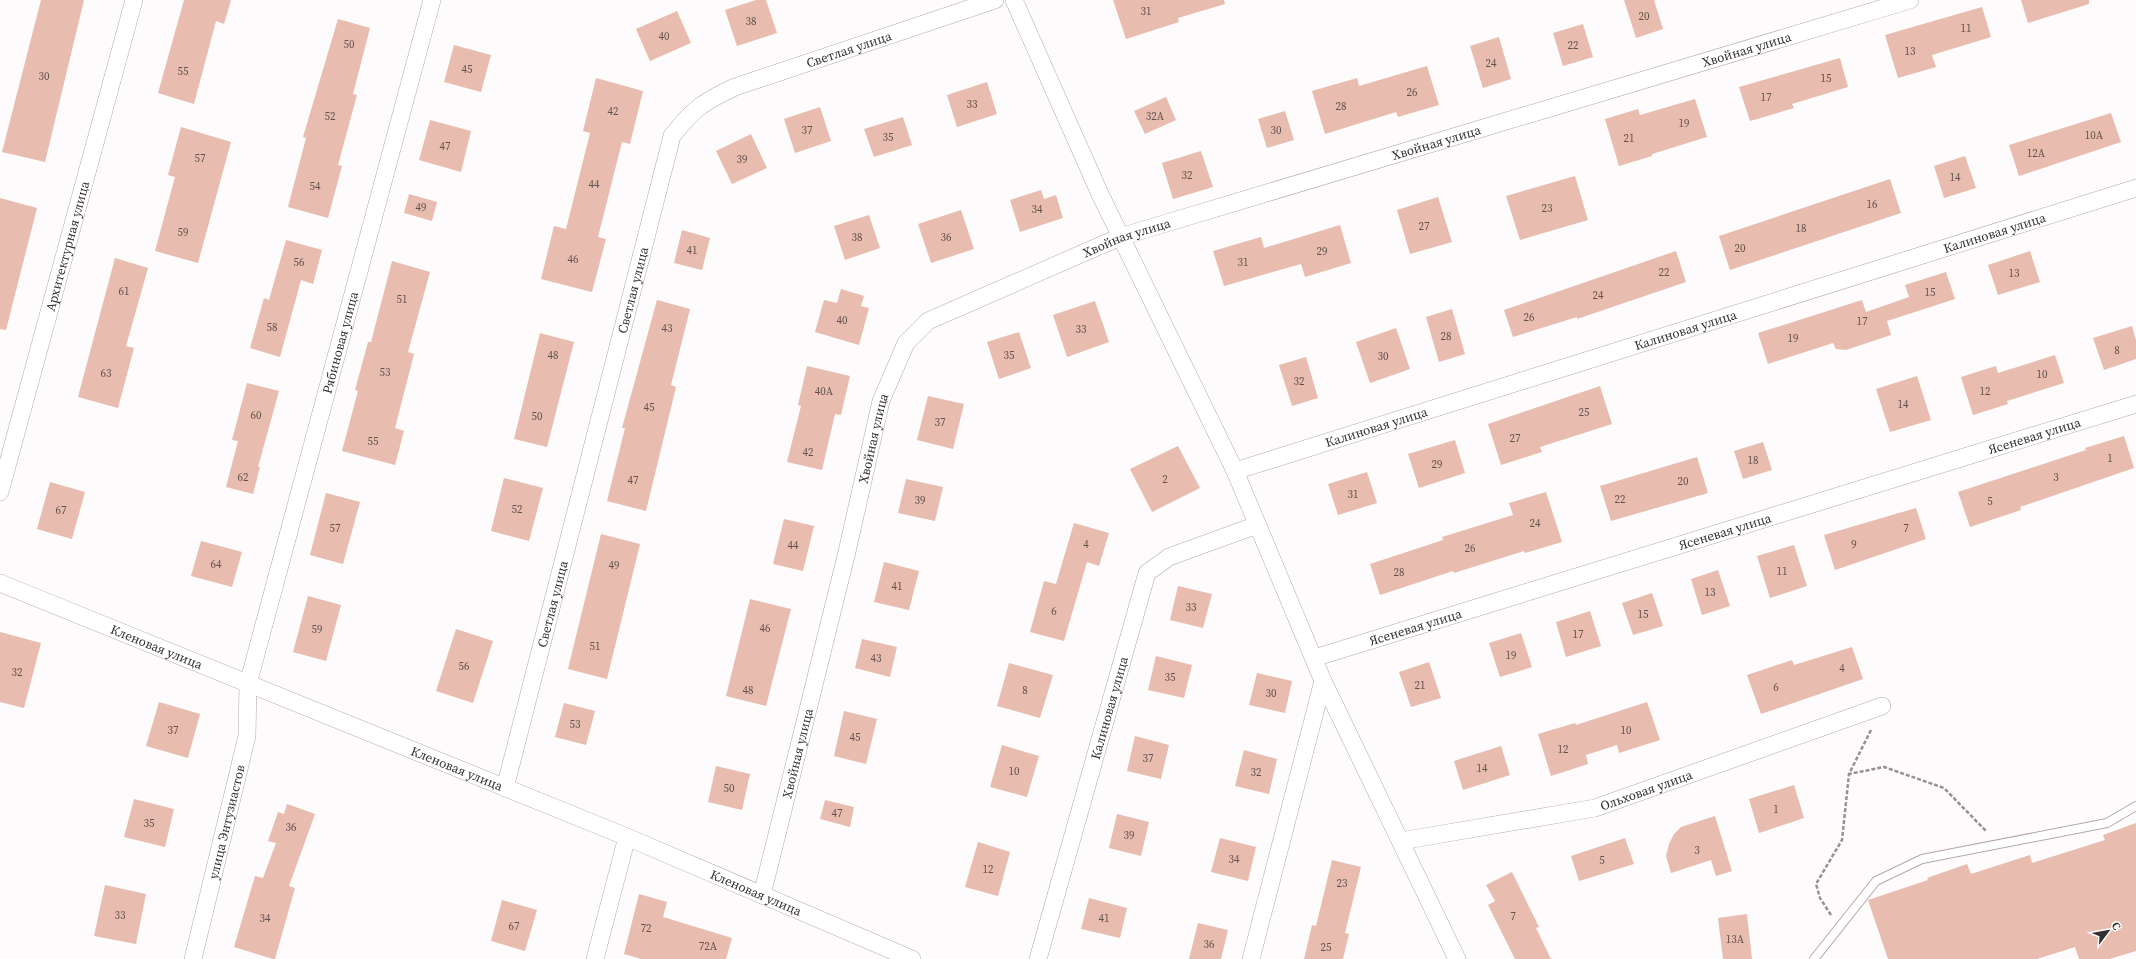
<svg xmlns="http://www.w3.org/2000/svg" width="2136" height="959" font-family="'Source Serif 4',serif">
<rect width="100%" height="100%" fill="#fdfbfb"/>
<g fill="#e8bcae">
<path d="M41 0H84L45 162 2 152Z"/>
<path d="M184 0H231L224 24 216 21 194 104 158 93Z"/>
<path d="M756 0H766L777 33 737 46 725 10Z"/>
<path d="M1113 0H1224L1225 4 1178 18 1179 22 1126 39Z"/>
<path d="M1624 0H1654L1663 29 1636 38Z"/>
<path d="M2021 0H2089V4L2028 23Z"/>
<path d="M1982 7 1991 37 1932 55 1936 67 1898 78 1885 35Z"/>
<path d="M677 11 691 43 650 61 636 29Z"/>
<path d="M338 19 370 28 353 94 357 95 338 165 342 166 328 218 288 207 306 138 303 137Z"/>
<path d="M1583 24 1593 57 1563 66 1553 33Z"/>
<path d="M1499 37 1511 79 1483 88 1470 46Z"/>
<path d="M454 45 491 55 481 92 444 82Z"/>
<path d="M1840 58 1848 87 1792 104 1794 108 1750 121 1739 87Z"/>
<path d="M1427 66 1439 105 1398 117 1396 112 1325 134 1312 91 1357 78 1359 86Z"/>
<path d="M596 78 643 91 630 144 622 142 598 237 606 239 592 292 541 279 554 226 566 229 590 133 583 131Z"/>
<path d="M987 82 997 114 957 127 947 95Z"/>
<path d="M1166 97 1176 120 1145 134 1134 111Z"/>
<path d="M1695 99 1707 137 1652 154V156L1619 166 1605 119 1638 109 1640 115Z"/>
<path d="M820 107 831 141 795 153 784 119Z"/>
<path d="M1285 111 1294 140 1267 148 1258 119Z"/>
<path d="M2111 113 2121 142 2019 176 2009 145Z"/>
<path d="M903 117 912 145 874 157 864 129Z"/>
<path d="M430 120 471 131 461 172 419 160Z"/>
<path d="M181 127 231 142 198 263 155 251 175 177 168 175Z"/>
<path d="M751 134 767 168 732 184 716 151Z"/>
<path d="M1201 151 1213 187 1173 199 1162 163Z"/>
<path d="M1965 156 1976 188 1944 198 1934 166Z"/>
<path d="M1575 176 1588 220 1520 240 1506 196Z"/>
<path d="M1890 179 1901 213 1730 270 1719 236Z"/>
<path d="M1041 190 1044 199 1056 195 1063 218 1020 232 1010 200Z"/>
<path d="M409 194 437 202 432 221 404 213Z"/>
<path d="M1438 197 1452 242 1410 254 1397 210Z"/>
<path d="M0 198 37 208 6 330 0 329Z"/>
<path d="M961 210 974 249 931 263 918 224Z"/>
<path d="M869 215 880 248 845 260 834 226Z"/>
<path d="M1340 225 1351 263 1305 277 1301 264 1224 286 1213 251 1261 237 1264 248Z"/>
<path d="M682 230 710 238 702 270 674 263Z"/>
<path d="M286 240 322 250 313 284 301 280 280 357 250 348 264 298 269 300Z"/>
<path d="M1676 251 1686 282 1577 319V317L1513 337 1504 310Z"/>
<path d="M2030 251 2040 282 1998 295 1988 265Z"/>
<path d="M115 258 148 268 126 346 134 348 118 408 78 397Z"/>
<path d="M392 261 430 272 408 352 414 354 395 428 404 431 395 465 342 451 358 391 355 390 368 342H371Z"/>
<path d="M1946 272 1955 299 1887 321 1891 335 1846 350 1836 349 1833 343 1768 364 1758 333 1862 300 1866 312 1909 297 1905 285Z"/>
<path d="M841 289 864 296 861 306 869 308 859 345 815 332 824 300 837 303Z"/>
<path d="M657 300 690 309 671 385 676 387 646 511 607 501 625 428H622Z"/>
<path d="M1095 301 1109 342 1067 357 1053 315Z"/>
<path d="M1452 309 1465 354 1439 362 1426 317Z"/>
<path d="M2132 326 2136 340V359L2104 370 2093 338Z"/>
<path d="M1396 328 1410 369 1370 383 1356 342Z"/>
<path d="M1019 332 1031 368 999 379 987 342Z"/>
<path d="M540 333 574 342 547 447 514 439Z"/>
<path d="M2055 355 2064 383 2007 401 2008 404 1973 415 1961 377 1996 366 1998 373Z"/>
<path d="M1306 357 1318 398 1292 406 1279 365Z"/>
<path d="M807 366 850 376 841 415 835 414 822 470 787 462 801 406 798 405Z"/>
<path d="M1917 376 1931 420 1890 432 1876 389Z"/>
<path d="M247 383 279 391 258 467H260L253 494 226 487 238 441 232 440Z"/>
<path d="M1600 386 1612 424 1540 447 1542 452 1501 465 1488 424Z"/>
<path d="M928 396 964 404 953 449 917 440Z"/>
<path d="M2124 436 2134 468 2020 507 2021 510 1970 527 1958 492 2086 450 2085 448Z"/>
<path d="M1455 440 1465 473 1419 488 1408 454Z"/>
<path d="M1763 442 1772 470 1743 479 1734 451Z"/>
<path d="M1178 446 1200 488 1152 512 1130 469Z"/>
<path d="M1697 457 1708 493 1611 521 1600 486Z"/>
<path d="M1367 472 1377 503 1338 515 1328 484Z"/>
<path d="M504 478 543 488 529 541 491 531Z"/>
<path d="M906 479 943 487 935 521 898 513Z"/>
<path d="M50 482 85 492 72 539 37 529Z"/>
<path d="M1546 492 1562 542 1525 553 1524 551 1454 573 1453 571 1380 595 1370 564 1443 540 1442 537 1513 515 1509 503Z"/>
<path d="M326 493 360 502 343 564 310 555Z"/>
<path d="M1916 508 1926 539 1835 570 1824 535Z"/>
<path d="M784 519 814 526 803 571 773 564Z"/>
<path d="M1074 523 1109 533 1099 566 1087 562 1064 641 1030 632 1044 581 1056 584Z"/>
<path d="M601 534 640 544 607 679 568 669Z"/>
<path d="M201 541 242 552 232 587 191 576Z"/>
<path d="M1794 545 1807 586 1770 598 1757 556Z"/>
<path d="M884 562 919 571 909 610 874 602Z"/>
<path d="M1718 570 1730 606 1702 615 1691 579Z"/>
<path d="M1178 586 1212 594 1203 628 1170 620Z"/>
<path d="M1652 593 1663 626 1633 635 1622 603Z"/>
<path d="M308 596 341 605 326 661 293 652Z"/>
<path d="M750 599 791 609 766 706 726 696Z"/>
<path d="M1590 611 1601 646 1566 657 1556 622Z"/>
<path d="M456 629 493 641 473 703 436 691Z"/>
<path d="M0 632 41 643 24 708 0 702Z"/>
<path d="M1521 633 1532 667 1500 677 1489 643Z"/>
<path d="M862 639 897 647 890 677 855 668Z"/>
<path d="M1852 647 1863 679 1761 714 1747 675 1792 660 1794 665Z"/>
<path d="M1156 656 1192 665 1184 698 1148 690Z"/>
<path d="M1429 662 1441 698 1411 707 1399 672Z"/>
<path d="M1009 663 1053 675 1040 718 997 706Z"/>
<path d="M1257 673 1292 681 1285 713 1249 705Z"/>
<path d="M159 702 200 714 188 758 146 746Z"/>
<path d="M1647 702 1660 740 1619 753 1617 745 1586 755 1588 764 1551 776 1538 734 1575 723 1576 725Z"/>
<path d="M564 703 595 711 586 745 555 737Z"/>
<path d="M844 711 877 719 866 764 834 756Z"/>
<path d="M1135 736 1169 745 1161 779 1127 771Z"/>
<path d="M1002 745 1039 756 1027 797 990 787Z"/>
<path d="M1501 746 1510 775 1463 790 1454 761Z"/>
<path d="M1244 750 1277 759 1269 794 1235 786Z"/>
<path d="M716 766 750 774 742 810 708 802Z"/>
<path d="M1794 785 1804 818 1759 833 1749 799Z"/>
<path d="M134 799 174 809 165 847 124 837Z"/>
<path d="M825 800 854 807 850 827 820 819Z"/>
<path d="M287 804 315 814 289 886 295 888 275 959H273L234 947 255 876 263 878 276 843 268 841 278 812 284 814Z"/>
<path d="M1117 814 1149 822 1141 856 1109 848Z"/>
<path d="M1715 816 1732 871 1716 876 1711 860 1671 873 1666 856 1669 844 1674 834 1681 827Z"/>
<path d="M2136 823V951L2110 959H2079L2075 947 2037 959H1888L1868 900 1928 880 1927 878 1967 864 1971 874 2030 855 2032 863 2105 840 2103 835Z"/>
<path d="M1220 838 1256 847 1248 881 1211 872Z"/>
<path d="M1625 838 1634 864 1579 881 1571 856Z"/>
<path d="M978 842 1010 852 998 896 965 887Z"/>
<path d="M1332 860 1361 867 1345 933 1349 934 1343 959H1304L1312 925 1316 926Z"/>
<path d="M1512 872 1539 927 1536 928 1551 959H1515L1488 905 1495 901 1486 885Z"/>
<path d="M105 885 146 894 136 944 94 936Z"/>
<path d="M639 894 667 902 663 917 732 938 726 959H641L624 954Z"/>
<path d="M1089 898 1127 908 1120 938 1081 929Z"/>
<path d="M502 900 537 910 525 951 491 941Z"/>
<path d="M1747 914 1752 959H1723L1718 918Z"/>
<path d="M1198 923 1228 930 1221 959H1189Z"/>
</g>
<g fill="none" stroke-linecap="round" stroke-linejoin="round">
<g stroke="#b4a8a9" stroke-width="10">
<path id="lane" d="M1814 959 1876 881 1922 859 2107 823 2136 806"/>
</g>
<g stroke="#b4a8a9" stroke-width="18">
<g id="street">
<path d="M1014 0 1100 194 1235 471 1323 681 1457 959"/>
<path id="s1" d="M1235 471 2136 188"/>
<path id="s2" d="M0 492 134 0"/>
<path id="s3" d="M0 583 627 837 912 959"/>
<path id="s4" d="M1314 658 2136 404"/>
<path id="s5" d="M505 788 672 136C694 108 703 102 735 87L995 0"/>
<path id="s6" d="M1401 841 1595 808 1882 706"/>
<path id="s7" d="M762 895 846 556 881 401 906 343 928 321 1120 237 1910 0"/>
<path id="s8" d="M193 959 247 736 248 684 432 0"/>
<path d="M595 959 627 837"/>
<path id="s9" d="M1038 959 1147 573 1169 557 1257 525"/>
<path d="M1251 959 1323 681"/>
</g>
</g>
<g stroke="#959191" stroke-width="2.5" stroke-dasharray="4 2" stroke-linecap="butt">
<path d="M1871 730 1849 774 1884 767 1944 788 1986 831"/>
<path d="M1831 915 1820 898 1816 884 1842 840 1849 774"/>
</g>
<use href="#lane" stroke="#fff" stroke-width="8"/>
<use href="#street" stroke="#fff" stroke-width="17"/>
</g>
<g text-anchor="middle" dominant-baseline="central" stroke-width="3" stroke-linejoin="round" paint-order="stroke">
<g font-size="11" fill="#61524f">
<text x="1146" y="11">31</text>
<text x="1644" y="16">20</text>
<text x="751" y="21">38</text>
<text x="1966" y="28">11</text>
<text x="664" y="36">40</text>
<text x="349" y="44">50</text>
<text x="1573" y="45">22</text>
<text x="1910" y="51">13</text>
<text x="1491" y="63">24</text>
<text x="467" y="69">45</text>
<text x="183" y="71">55</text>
<text x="44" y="76">30</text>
<text x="1826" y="78">15</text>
<text x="1412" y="92">26</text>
<text x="1766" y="97">17</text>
<text x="972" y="104">33</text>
<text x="1341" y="106">28</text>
<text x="613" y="111">42</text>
<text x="330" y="116">52</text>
<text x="1155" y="116">32A</text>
<text x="1684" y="123">19</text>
<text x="807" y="130">37</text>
<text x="1276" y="130">30</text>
<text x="2094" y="135">10А</text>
<text x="888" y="137">35</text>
<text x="1629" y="138">21</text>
<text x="445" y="146">47</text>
<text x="2036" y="153">12А</text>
<text x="200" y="158">57</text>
<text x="742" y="159">39</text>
<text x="1187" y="175">32</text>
<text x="1955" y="177">14</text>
<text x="594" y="184">44</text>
<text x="315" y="186">54</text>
<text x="1872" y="204">16</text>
<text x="421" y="207">49</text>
<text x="1547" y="208">23</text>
<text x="1037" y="209">34</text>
<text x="1424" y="226">27</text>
<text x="1801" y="228">18</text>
<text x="183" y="232">59</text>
<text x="857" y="237">38</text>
<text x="946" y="237">36</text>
<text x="1740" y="248">20</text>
<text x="692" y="250">41</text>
<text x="1322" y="251">29</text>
<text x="573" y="259">46</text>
<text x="299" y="262">56</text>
<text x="1243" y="262">31</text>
<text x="1664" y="272">22</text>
<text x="2014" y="273">13</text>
<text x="124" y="291">61</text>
<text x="1930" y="292">15</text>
<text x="1598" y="295">24</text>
<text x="402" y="299">51</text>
<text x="1529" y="317">26</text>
<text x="842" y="320">40</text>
<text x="1862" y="321">17</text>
<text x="272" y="327">58</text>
<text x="667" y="328">43</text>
<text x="1081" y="329">33</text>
<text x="1446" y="336">28</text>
<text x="1793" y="338">19</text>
<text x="2117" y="350">8</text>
<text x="553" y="355">48</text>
<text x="1009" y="355">35</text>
<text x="1383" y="356">30</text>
<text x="385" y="372">53</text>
<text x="106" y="373">63</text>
<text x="2042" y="374">10</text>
<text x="1299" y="381">32</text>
<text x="824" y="391">40А</text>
<text x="1985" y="391">12</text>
<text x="1903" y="404">14</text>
<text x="649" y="407">45</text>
<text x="1584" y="412">25</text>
<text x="256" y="415">60</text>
<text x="537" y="416">50</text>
<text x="940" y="422">37</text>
<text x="1515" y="438">27</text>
<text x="373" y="441">55</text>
<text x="808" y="452">42</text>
<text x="2110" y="458">1</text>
<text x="1753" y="460">18</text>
<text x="1437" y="464">29</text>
<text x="243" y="477">62</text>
<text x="2056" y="477">3</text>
<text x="1165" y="479">2</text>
<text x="633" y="480">47</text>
<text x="1683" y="481">20</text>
<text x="1353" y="494">31</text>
<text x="1620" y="499">22</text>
<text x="920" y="500">39</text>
<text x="1990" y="501">5</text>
<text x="517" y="509">52</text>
<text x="61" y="510">67</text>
<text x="1535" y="523">24</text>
<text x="335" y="528">57</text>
<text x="1906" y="528">7</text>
<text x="1086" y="544">4</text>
<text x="1854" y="544">9</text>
<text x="793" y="545">44</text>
<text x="1470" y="548">26</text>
<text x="216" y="564">64</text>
<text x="614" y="565">49</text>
<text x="1782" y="571">11</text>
<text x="1399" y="572">28</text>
<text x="897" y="586">41</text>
<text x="1710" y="592">13</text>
<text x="1191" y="607">33</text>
<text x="1054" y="611">6</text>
<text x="1643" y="614">15</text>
<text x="765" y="628">46</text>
<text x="317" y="629">59</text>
<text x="1578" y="634">17</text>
<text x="595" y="646">51</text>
<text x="1511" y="655">19</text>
<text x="876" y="658">43</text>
<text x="464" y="666">56</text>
<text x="1842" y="668">4</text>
<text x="17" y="672">32</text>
<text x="1170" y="677">35</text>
<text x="1420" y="685">21</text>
<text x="1776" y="687">6</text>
<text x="748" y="690">48</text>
<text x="1025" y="690">8</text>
<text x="1271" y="693">30</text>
<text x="575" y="724">53</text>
<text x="173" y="730">37</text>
<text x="1626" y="730">10</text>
<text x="855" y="737">45</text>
<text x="1563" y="749">12</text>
<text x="1148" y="758">37</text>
<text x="1482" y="768">14</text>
<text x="1014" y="771">10</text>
<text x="1256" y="772">32</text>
<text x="729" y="788">50</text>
<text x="1776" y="809">1</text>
<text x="837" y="813">47</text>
<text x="149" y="823">35</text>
<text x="291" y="827">36</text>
<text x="1129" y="835">39</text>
<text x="1697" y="850">3</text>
<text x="1234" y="859">34</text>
<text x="1602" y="860">5</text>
<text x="988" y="869">12</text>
<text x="1342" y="883">23</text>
<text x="120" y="915">33</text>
<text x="1513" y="916">7</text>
<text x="265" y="918">34</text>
<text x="1104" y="918">41</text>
<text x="514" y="926">67</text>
<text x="646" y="928">72</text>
<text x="1735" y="939">13А</text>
<text x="1209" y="944">36</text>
<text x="708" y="946">72А</text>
<text x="1326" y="947">25</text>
</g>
<g font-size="13" fill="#342f2f" stroke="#fff">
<text stroke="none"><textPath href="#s5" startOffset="874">Светлая улица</textPath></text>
<text stroke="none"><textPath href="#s7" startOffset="1466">Хвойная улица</textPath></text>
<text stroke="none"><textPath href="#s7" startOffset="1142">Хвойная улица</textPath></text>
<text stroke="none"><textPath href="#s1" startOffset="796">Калиновая улица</textPath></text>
<text stroke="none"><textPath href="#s7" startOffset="818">Хвойная улица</textPath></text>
<text stroke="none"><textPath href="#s2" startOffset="255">Архитектурная улица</textPath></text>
<text stroke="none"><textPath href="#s5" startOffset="514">Светлая улица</textPath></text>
<text stroke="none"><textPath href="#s1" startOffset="472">Калиновая улица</textPath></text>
<text stroke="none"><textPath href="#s8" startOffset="635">Рябиновая улица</textPath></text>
<text stroke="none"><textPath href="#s1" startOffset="148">Калиновая улица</textPath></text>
<text stroke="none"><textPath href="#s4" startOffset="754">Ясеневая улица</textPath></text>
<text stroke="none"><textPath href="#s7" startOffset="470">Хвойная улица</textPath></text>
<text stroke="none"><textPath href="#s4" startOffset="430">Ясеневая улица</textPath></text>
<text stroke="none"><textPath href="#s5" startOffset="190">Светлая улица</textPath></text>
<text stroke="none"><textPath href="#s4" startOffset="106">Ясеневая улица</textPath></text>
<text stroke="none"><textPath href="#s3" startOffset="169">Кленовая улица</textPath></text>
<text stroke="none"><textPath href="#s9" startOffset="261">Калиновая улица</textPath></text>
<text stroke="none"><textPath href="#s7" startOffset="146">Хвойная улица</textPath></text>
<text stroke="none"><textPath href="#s3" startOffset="493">Кленовая улица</textPath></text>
<text stroke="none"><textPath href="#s6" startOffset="251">Ольховая улица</textPath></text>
<text stroke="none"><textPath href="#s8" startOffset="141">улица Энтузиастов</textPath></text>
<text stroke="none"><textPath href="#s3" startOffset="817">Кленовая улица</textPath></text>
</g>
</g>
<g transform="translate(2108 931) rotate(58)" stroke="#ffffff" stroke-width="3" paint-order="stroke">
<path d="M0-3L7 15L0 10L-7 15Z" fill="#342f2f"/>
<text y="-6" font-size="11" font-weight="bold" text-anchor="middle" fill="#342f2f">С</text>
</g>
</svg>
